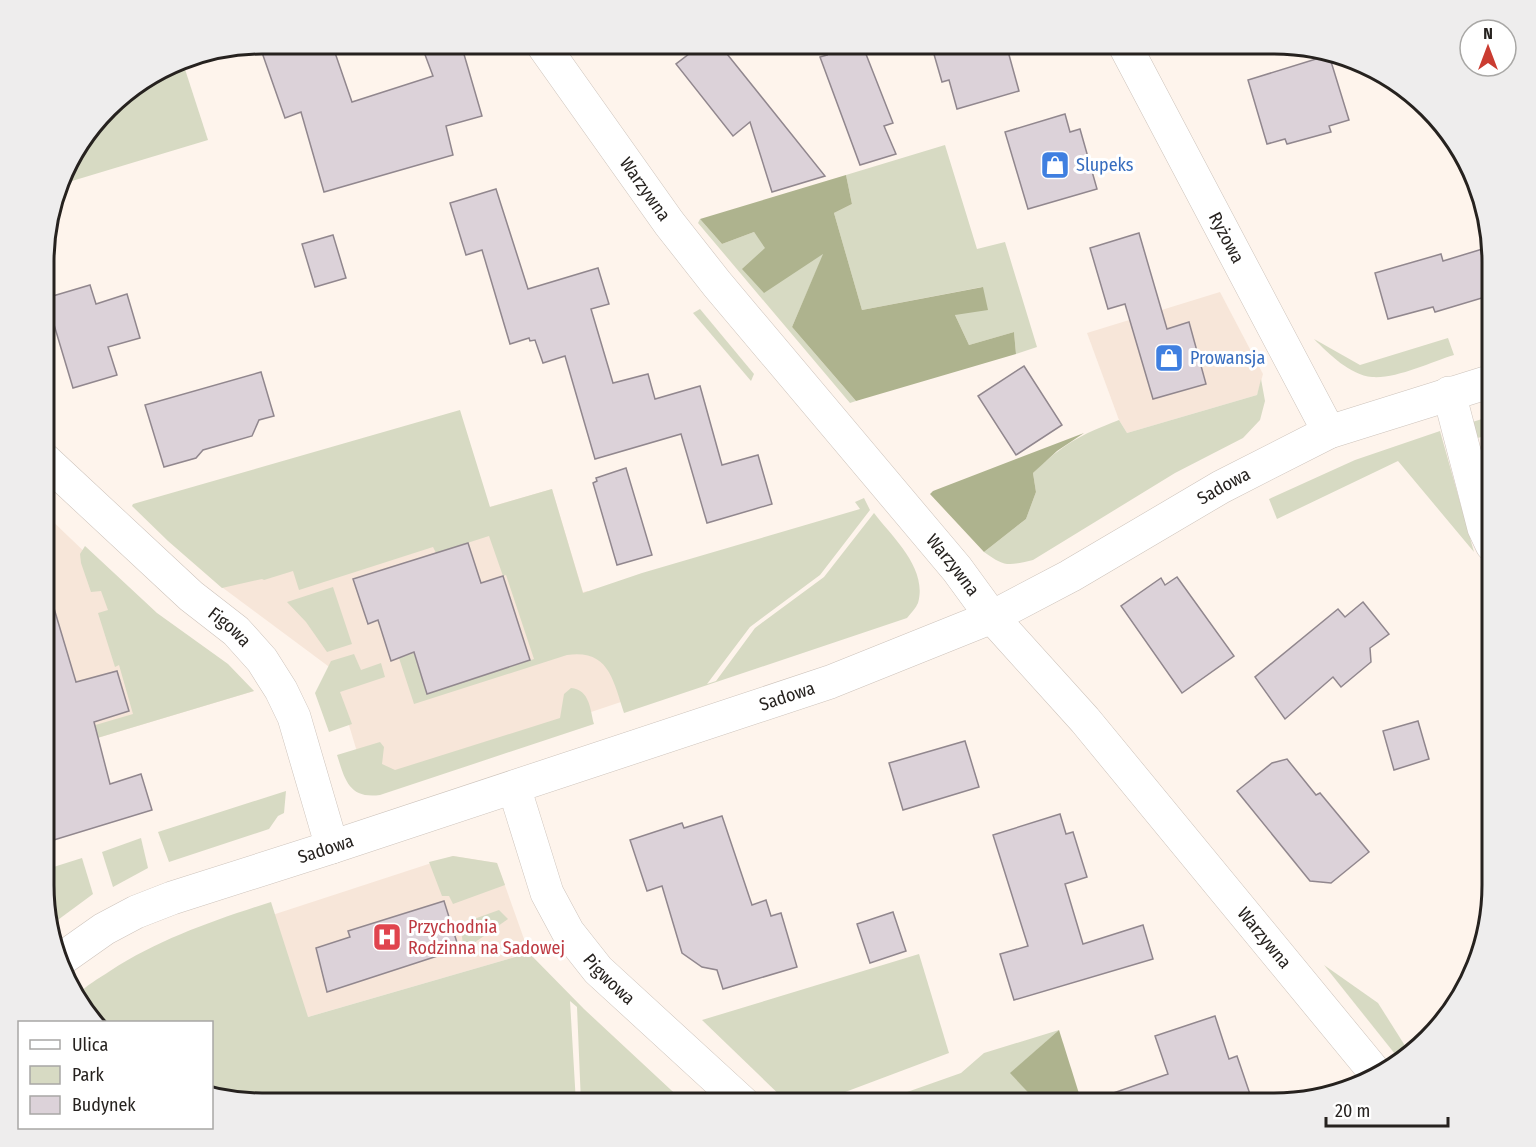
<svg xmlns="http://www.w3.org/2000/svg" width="1536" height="1147" font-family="'Fira Sans Condensed',sans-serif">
<rect width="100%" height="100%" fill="#fef4ec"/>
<g fill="#f7e6d9">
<path d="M1220 292 1263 374 1257 395 1127 433 1119 420 1087 333Z"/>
<path d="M552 489 583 592 588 591 624 701 388 780 361 765 332 669 219 585Z"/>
<path d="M45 514 143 608 254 691 44 754Z"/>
<path d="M453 856 497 863 529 953 256 1032 254 921Z"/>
</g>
<g fill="#d7dac3">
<path d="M182 60 208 140 62 184 73 153 118 97Z"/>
<path d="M945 145 977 249 1005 242 1037 347 1016 354 1014 332 969 345 955 315 982 287 862 310 834 213 852 204 846 175Z"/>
<path d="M700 219 722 244 754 232 766 248 824 253 792 327 856 401 850 403 698 223Z"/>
<path d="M700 309 754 374 751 381 693 313Z"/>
<path d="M1448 338 1454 355C1431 362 1396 379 1372 377 1350 375 1329 354 1314 339L1360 365Z"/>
<path d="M1261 379 1265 401 1260 420 1243 438 1175 473 1033 560C1007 566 1005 567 984 552L1026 519 1036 492 1033 473C1063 444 1080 435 1119 420L1127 433 1257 395Z"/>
<path d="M460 410 490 507 552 489 583 593 642 573 860 509 855 502 864 498 870 510 820 575 750 627 707 684 716 681 755 628 824 577 874 513C892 537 928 568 918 603 916 608 911 613 907 618L624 713C613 680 609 649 567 655L414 704 399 658 414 653 427 694 534 659 506 575 503 576 489 536 436 553 433 547 299 590 293 571 264 580 262 579 222 588 168 541 132 506 133 504Z"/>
<path d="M1492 416V434L1474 439 1469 423Z"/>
<path d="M1440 431 1474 552 1398 461 1277 519 1269 499 1355 460Z"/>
<path d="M85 546 157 613 228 664 254 691 44 754V740L133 714 119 665 115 667 98 613 108 610 101 591 91 592 81 563 80 554Z"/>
<path d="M333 587 352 644 327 652 306 622 287 602Z"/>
<path d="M354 654 361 670 381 663 385 677 340 692 352 724 329 732 315 693 331 661Z"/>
<path d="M571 688C590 690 590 709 594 724L380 795C349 799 345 780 337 755L380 742 384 747 382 764 395 770 560 718 564 694Z"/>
<path d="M286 791 284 813 278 816 269 829 169 862 158 832Z"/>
<path d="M141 838 148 868 113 887 102 852Z"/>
<path d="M453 856 497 863 505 885 453 904 449 896H442L429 862Z"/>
<path d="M82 858 93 894 51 925 44 900V870Z"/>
<path d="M271 902 308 1017 529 953 584 1009 685 1103H581L577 1007 570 1001 576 1103H248L212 1095V1022H97L77 996C86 985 98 979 110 971 159 939 215 920 271 902Z"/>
<path d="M499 910 508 919 464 950 460 924Z"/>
<path d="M919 954 949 1053 816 1103H788L702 1020Z"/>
<path d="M1324 965 1378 1003 1409 1052 1399 1059Z"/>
<path d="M1059 1030 1011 1073 1038 1103H876L961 1073 984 1053Z"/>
</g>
<g fill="#aeb38e">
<path d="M846 175 852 204 834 213 862 310 983 287 988 310 955 315 969 345 1014 332 1016 354 856 401 792 327 823 254 764 293 742 269 765 248 754 232 722 244 700 219Z"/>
<path d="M1084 433 1057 451 1033 473 1036 492 1026 519 984 552 930 494 933 491Z"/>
<path d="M1059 1030 1082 1103H1038L1010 1073Z"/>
</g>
<g fill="#dcd2d9" stroke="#91878e" stroke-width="1.5">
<path d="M259 44H332L352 102 433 76 421 44H461L482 116 446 126 453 155 324 192 301 112 285 118Z"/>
<path d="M702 44H719L825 176 772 192 750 122 733 136 676 64Z"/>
<path d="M820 44H862L893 123 884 126 896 154 860 165 820 57 827 55Z"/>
<path d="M931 44H1006L1019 91 957 109 949 80 942 82Z"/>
<path d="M1329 55 1349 120 1329 126 1331 132 1287 144 1285 139 1267 144 1248 80Z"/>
<path d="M1065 114 1070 132 1080 129 1097 189 1028 209 1005 132Z"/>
<path d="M496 189 528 289 598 268 609 304 591 309 613 383 648 374 655 399 700 386 722 465 758 455 772 504 707 523 681 434 595 459 565 356 543 363 535 340 530 341 529 338 510 344 482 250 466 255 450 203Z"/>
<path d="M1139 233 1167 329 1189 322 1206 384 1153 399 1125 304 1108 309 1090 248Z"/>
<path d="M333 235 346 278 315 287 302 244Z"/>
<path d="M1489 247 1492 261V295L1435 312 1433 307 1388 319 1375 273 1441 254 1443 261Z"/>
<path d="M90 285 96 304 127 294 140 338 108 347 117 375 73 388 46 298Z"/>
<path d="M1024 366 1062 425 1016 455 978 396Z"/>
<path d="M261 372 274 416 259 420 252 436 203 450 196 458 164 467 145 405Z"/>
<path d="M626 468 652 555 617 565 593 483 597 481 596 478Z"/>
<path d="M468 543 481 583 503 576 530 660 427 694 414 652 391 661 378 620 368 624 353 579Z"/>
<path d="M1177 577 1234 656 1182 693 1121 606 1161 578 1165 585Z"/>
<path d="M1363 602 1389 634 1370 648 1371 662 1341 687 1333 677 1285 719 1255 677 1338 609 1345 617Z"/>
<path d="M53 605 76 682 117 671 129 711 94 722 110 784 141 774 152 810 44 843 45 606Z"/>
<path d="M1418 721 1429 759 1394 770 1383 731Z"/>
<path d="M965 741 979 787 903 810 889 763Z"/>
<path d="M1287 759 1316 795 1320 793 1369 852 1331 883 1310 881 1237 791 1272 763Z"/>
<path d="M1060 814 1066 834 1073 832 1087 877 1065 884 1083 944 1143 925 1153 959 1014 1000 1000 954 1028 946 993 835Z"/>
<path d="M722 816 752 905 766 900 771 916 781 913 797 967 723 989 717 970 702 967 682 953 662 886 647 891 630 840 682 823 684 828Z"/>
<path d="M444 901 459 949 327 992 316 948 350 937 348 931Z"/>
<path d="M893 912 906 951 870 963 857 924Z"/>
<path d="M1215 1016 1229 1059 1237 1056 1253 1103H1100L1099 1098 1168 1074 1155 1036Z"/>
</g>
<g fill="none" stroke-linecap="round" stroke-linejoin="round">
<g stroke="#cdc3bb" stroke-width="34">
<g id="minor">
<path id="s1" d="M542 44 669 223 717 284 957 569 992 617 1085 720 1378 1076"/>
<path id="s2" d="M1124 44 1329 432"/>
<path d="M1449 393 1484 528 1492 545"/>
<path id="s3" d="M45 460 191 596 236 631 262 660 281 690 294 717 332 847"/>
<path id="s4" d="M514 787 547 893 568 932 598 970 743 1103"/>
<path id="s5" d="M60 960 104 929 136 912 172 898 332 847 830 682 992 617 1070 576 1221 487 1329 432 1492 381"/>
</g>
</g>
<use href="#minor" stroke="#fff" stroke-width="33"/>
</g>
<defs>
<g id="shop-square" transform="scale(1.5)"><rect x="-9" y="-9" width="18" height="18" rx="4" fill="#3f7fe0" stroke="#fff"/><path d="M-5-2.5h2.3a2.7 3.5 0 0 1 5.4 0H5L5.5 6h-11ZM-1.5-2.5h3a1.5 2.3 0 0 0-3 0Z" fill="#fff"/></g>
<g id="hospital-square" transform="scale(1.5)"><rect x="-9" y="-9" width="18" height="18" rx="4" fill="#e0444e" stroke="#fff"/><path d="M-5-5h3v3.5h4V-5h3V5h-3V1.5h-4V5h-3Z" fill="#fff"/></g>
</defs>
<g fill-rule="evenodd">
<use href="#shop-square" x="1055" y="165"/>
<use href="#shop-square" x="1169" y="358"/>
<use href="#hospital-square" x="387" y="937"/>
</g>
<g text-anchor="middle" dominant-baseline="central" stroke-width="6" stroke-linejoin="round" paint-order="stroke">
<g font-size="18" fill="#366cbe" stroke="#fff" text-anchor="start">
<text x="1076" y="165">Slupeks</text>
<text x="1190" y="358">Prowansja</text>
</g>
<g font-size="18" fill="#26221f" stroke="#fff">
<text stroke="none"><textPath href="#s1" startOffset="178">Warzywna</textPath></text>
<text stroke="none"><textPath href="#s2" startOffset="219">Ryżowa</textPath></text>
<text stroke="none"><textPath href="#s5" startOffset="1262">Sadowa</textPath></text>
<text stroke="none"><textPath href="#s1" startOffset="664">Warzywna</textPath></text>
<text stroke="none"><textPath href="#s3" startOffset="249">Figowa</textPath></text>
<text stroke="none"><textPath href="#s5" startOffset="776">Sadowa</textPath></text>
<text stroke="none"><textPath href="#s5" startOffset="290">Sadowa</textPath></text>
<text stroke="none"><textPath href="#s1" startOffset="1150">Warzywna</textPath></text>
<text stroke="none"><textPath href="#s4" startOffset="218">Pigwowa</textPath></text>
</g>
<g font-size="18" fill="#be3a42" stroke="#fff" text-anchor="start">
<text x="408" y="927">Przychodnia<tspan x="408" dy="21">Rodzinna na Sadowej</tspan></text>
</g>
</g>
<path d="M0 0H1536V1147H0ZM262 54H1274A208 208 0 0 1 1482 262V885A208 208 0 0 1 1274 1093H262A208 208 0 0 1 54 885V262A208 208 0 0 1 262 54Z" fill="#eeeded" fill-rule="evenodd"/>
<path fill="none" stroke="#26221f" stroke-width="3" d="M262 54H1274A208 208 0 0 1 1482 262V885A208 208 0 0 1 1274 1093H262A208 208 0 0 1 54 885V262A208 208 0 0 1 262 54Z"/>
<rect x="18" y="1021" width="195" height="108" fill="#ffffff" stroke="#a8a7a5" stroke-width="1.5"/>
<rect x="30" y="1040" width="30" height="9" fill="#ffffff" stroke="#a8a7a5" stroke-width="1.5"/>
<text x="72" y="1051" font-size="18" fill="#26221f">Ulica</text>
<rect x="30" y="1066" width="30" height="18" fill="#d7dac3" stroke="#a8a7a5" stroke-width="1.5"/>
<text x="72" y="1081" font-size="18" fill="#26221f">Park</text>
<rect x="30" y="1096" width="30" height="18" fill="#dcd2d9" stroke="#a8a7a5" stroke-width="1.5"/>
<text x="72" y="1111" font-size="18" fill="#26221f">Budynek</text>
<g transform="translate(1488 48)"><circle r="28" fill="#ffffff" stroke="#a8a7a5" stroke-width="1.5"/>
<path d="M0-4.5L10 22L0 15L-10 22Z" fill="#ca3c31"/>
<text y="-9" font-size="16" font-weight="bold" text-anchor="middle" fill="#26221f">N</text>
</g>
<path d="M1326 1117v9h122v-9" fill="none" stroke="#26221f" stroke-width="3"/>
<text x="1335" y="1117" font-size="18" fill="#26221f" stroke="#ffffff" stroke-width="4.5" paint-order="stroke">20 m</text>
</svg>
